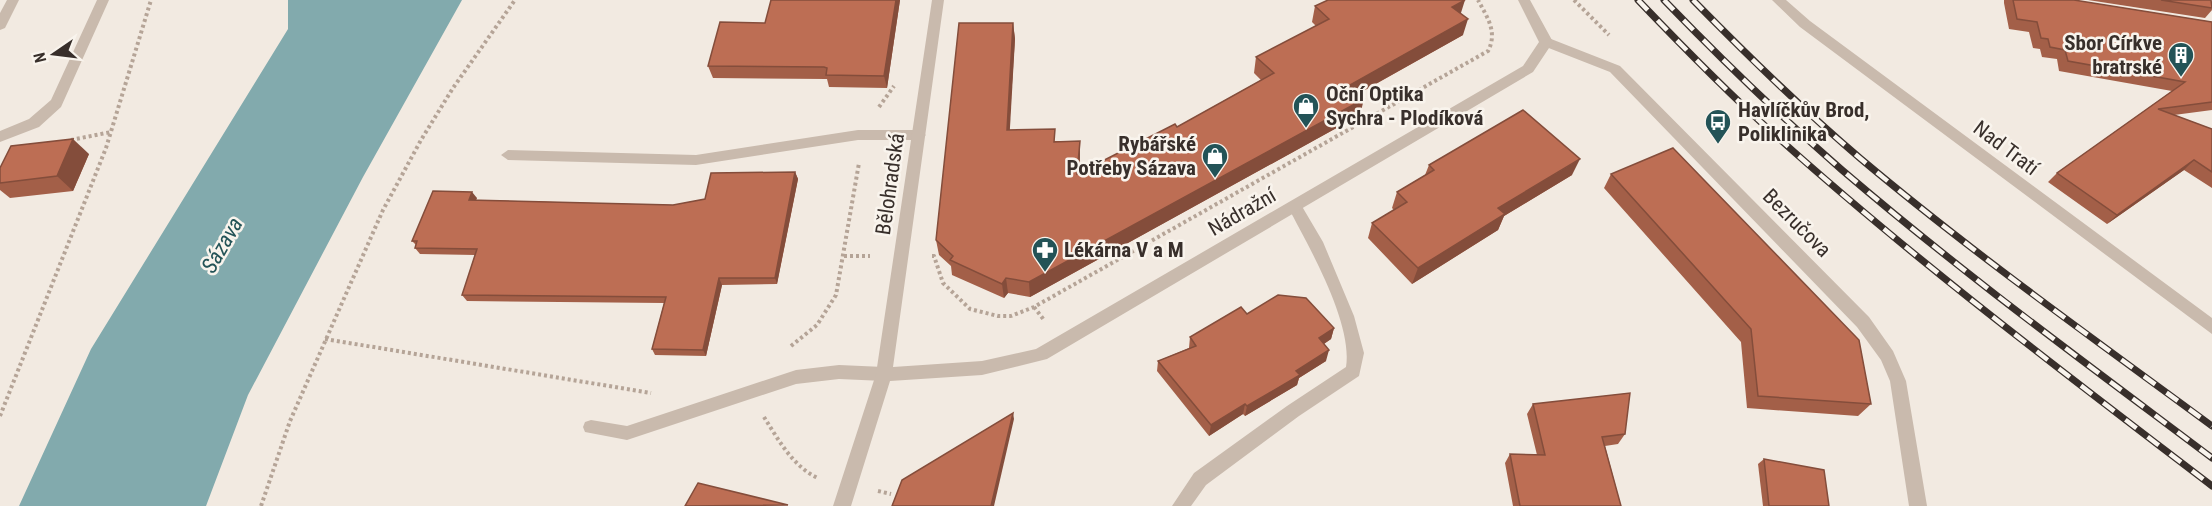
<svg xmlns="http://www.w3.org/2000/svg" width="2212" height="506" font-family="'Roboto Condensed',sans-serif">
<rect width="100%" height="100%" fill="#f2eae1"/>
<path fill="#82aaad" d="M288 0H462L363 177 248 395 206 506H19L91 349 288 29Z"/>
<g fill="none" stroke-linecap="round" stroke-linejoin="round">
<g stroke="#b5a497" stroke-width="4" stroke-dasharray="3 3" stroke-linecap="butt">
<path d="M1574 0 1609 35"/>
<path d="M879 107 894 86"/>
<path d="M71 140 111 132"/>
<path d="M844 256H870"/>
<path d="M932 256H934L943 283 970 309 998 316H1011L1034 307 1488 51C1498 32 1487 17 1478 0"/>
<path d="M1034 307 1044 320"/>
<path d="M325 339 651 393"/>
<path d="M791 346 817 325 836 295 859 163"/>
<path d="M0 416 106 148 151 0"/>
<path d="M764 417C778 439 793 467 818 478"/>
<path d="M878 491 891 494"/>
<path d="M261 506 290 421 383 210 421 140 453 88 515 0"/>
</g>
<g fill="#c9baad" fill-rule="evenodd">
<path d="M7 0H19L5 28 0 30V13Z"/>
<path d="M97 0H109L61 107 39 127 0 142V131L29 119 51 100Z"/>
<path d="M858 130H919L926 135 919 140H858L696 165 508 160 501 155 508 150 696 155Z"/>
<path d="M1295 201 1300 203 1323 242 1354 316 1364 353 1359 376 1299 416 1206 485 1191 506H1172L1194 473 1287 406 1346 367C1353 323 1309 247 1288 207L1290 203Z"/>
<path d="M839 365 884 367 890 369 892 374 890 379 884 381 839 379 796 384 627 440 585 432 583 427 585 422 591 420 627 426 796 370Z"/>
</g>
<g fill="#c9baad" fill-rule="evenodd">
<path d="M1772 0H1786L1810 21 2212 318V334L1800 27Z"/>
<path d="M1546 37 1620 66 1869 317 1893 351 1906 381 1927 506H1909L1890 381 1881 360 1857 327 1610 72 1541 45 1539 42Z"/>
</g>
<path fill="#c9baad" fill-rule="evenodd" d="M932 0H944L893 367 982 361 1036 349 1523 66 1539 42 1518 0H1530L1553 42 1533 72 1047 359 982 375 890 381 851 506H833L876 374Z"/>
<g stroke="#382f2b" stroke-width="7">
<g id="rail">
<path d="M1638 0C1682 46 1726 91 1774 134 1913 259 2063 372 2212 486"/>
<path d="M1664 0C1721 59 1780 116 1842 170 1961 272 2087 364 2212 458"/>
<path d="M1693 0C1747 55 1802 109 1861 159 1974 254 2094 339 2212 426"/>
</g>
</g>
<use href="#rail" stroke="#f9f4ed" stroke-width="4.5" stroke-dasharray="14" stroke-linecap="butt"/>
</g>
<g fill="#a35f48">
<path d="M771 0H900L887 88 829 87 827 79 713 78 708 66 765 23Z"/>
<path d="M2004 0H2074L2212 22V110L2174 115 2212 129V188L2184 170 2107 224 2048 182 2057 173 2172 91 2059 71 2057 59 2042 57 2040 49 2033 48 2029 32 2009 29 2004 3Z"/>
<path d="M2088 0H2211L2212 10 2205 18Z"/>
<path d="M1315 6 1461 13 1463 35 1358 94 1360 115 1030 297 1008 293 1004 298 952 275 951 266 939 255 936 240 1013 23 1015 39 1009 130 1055 141H1080V157L1079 173 1177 127 1261 80 1254 73 1256 57 1316 26 1312 22Z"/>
<path d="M89 154 73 191 10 198 0 190V168Z"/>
<path d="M1429 165 1572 175 1504 216 1498 230 1412 284 1368 238 1372 223 1394 210 1392 208 1397 192 1425 175Z"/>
<path d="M795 172 798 179 777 284 722 285 706 356 655 355 652 349 664 303 467 301 462 295 475 255 420 254 415 248 416 245 412 241 477 198 476 200 673 205 705 199Z"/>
<path d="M1611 174 1871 404 1858 416 1747 408 1741 342 1604 188Z"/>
<path d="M1247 314 1334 328 1331 339 1324 344 1326 361 1299 378 1297 385 1245 416 1243 414 1209 436 1157 371 1158 361 1189 348 1190 337Z"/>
<path d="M1533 404 1625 434 1618 444 1605 446 1621 506H1513L1505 463 1510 454 1537 455 1527 414Z"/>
<path d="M1764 459 1829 506H1763L1758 464Z"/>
</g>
<g fill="#844d3b">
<path d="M896 0H900L887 88 884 76Z"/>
<path d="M1465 0 1460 16 1452 7Z"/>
<path d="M1468 19 1463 35 1345 101 1348 86Z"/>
<path d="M1013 23 1015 39 1009 145 1007 130Z"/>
<path d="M1364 99 1360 115 1030 297 1029 282Z"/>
<path d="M73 139 89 154 73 191 57 176Z"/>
<path d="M1080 141V157L1078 189 1077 174Z"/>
<path d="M1580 159 1572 175 1504 216 1498 230 1412 284 1418 268 1498 208Z"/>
<path d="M2194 160 2184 170 2107 224 2117 215Z"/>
<path d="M795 172 798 179 777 284 775 278Z"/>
<path d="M472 192 477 198 473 207 469 200Z"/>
<path d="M719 278 722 285 706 356 703 350Z"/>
<path d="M1006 278 1008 293 1004 298 1002 284Z"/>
<path d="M1334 328 1331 339 1316 349 1319 338Z"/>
<path d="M1329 350 1326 361 1299 378 1297 385 1245 416 1247 406 1296 371Z"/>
<path d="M1245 404 1243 414 1209 436 1211 425Z"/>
<path d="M1013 413 1014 419 994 506H991Z"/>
</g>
<g fill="#bd6e54" stroke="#844d3b" stroke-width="1.5">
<path d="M771 0H896L884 76 826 75 827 68 824 67 708 66 720 22 765 23Z"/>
<path d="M1328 0H1465L1452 7 1468 19 1348 86 1364 99 1029 282 1006 278 1002 284 950 260 953 256 936 240 959 23H1013L1007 130 1055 129 1054 142 1080 141 1077 174 1175 124 1177 127 1274 73 1256 57 1329 19 1315 6Z"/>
<path d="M2013 0H2074L2212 22V102L2158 109 2212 129V172L2194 160 2117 215 2057 173 2185 82 2068 61 2065 50 2050 47 2048 39 2041 38 2037 22 2017 19Z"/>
<path d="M2161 0H2211L2212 8Z"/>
<path d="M1523 110 1580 159 1498 208 1505 214 1418 268 1372 223 1407 202 1397 192 1434 170 1429 165Z"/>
<path d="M73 139 57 176 0 183V168L11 146Z"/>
<path d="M1673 148 1859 340 1871 404 1758 396 1751 329 1611 174Z"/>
<path d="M795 172 775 278H719L703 350 652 349 666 297 462 295 477 249 415 248 417 241H412L433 191 472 192 469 200 673 205 705 199 711 173Z"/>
<path d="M1278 295 1306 298 1334 328 1319 338 1329 350 1296 371 1300 375 1247 406 1245 404 1211 425 1158 361 1196 346 1190 337 1241 307 1247 314Z"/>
<path d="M1630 393 1625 434 1602 437 1621 506H1520L1510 454 1545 455 1533 404Z"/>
<path d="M1013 413 991 506H892L902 480Z"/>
<path d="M1764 459 1824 470 1829 506H1769Z"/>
<path d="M698 483 788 505 685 506Z"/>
</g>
<defs>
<g id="building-pin" transform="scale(1.35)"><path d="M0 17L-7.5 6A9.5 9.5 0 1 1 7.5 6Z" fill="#235357" stroke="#f9f4ed"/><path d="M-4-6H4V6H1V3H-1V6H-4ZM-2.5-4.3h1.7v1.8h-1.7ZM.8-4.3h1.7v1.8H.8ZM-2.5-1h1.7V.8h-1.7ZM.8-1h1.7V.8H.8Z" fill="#fff"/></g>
<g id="shop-pin" transform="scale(1.35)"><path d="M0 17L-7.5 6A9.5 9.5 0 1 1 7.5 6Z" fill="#235357" stroke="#f9f4ed"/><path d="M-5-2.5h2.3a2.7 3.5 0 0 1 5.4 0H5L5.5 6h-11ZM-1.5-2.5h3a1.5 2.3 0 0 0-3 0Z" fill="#fff"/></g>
<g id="bus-pin" transform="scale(1.35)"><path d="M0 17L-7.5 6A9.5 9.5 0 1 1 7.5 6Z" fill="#235357" stroke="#f9f4ed"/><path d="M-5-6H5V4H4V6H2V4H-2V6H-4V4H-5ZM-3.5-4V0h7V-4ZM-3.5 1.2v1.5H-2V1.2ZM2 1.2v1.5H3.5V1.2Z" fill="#fff"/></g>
<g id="pharmacy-pin" transform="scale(1.35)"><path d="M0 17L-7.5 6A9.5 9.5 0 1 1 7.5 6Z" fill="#235357" stroke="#f9f4ed"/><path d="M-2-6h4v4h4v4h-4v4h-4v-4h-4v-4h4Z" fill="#fff"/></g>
</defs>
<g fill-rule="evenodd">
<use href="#building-pin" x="2181" y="55"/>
<use href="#shop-pin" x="1306" y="106"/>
<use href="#bus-pin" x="1718" y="122"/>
<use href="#shop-pin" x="1215" y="156"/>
<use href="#pharmacy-pin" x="1045" y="250"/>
</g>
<g text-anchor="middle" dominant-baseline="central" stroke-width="5" stroke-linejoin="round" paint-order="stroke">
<g font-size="21" font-weight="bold" fill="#382f2b" stroke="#f9f4ed" text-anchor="start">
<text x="2162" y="43" text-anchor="end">Sbor Církve<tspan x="2162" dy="24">bratrské</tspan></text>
<text x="1326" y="94">Oční Optika<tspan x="1326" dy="24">Sychra - Plodíková</tspan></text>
<text x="1738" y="110">Havlíčkův Brod,<tspan x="1738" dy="24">Poliklinika</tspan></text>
<text x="1196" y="144" text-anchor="end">Rybářské<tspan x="1196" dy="24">Potřeby Sázava</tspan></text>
<text x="1064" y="250">Lékárna V a M</text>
</g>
<g font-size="21" fill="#382f2b" stroke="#f9f4ed">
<text transform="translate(2006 148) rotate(37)">Nad Tratí</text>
<text transform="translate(890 184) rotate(-82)">Bělohradská</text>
<text transform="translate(1242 212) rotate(-30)">Nádražní</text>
<text transform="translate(1797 223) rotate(45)">Bezručova</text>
</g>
<g font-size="22" font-style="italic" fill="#235357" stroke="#f9f4ed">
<text transform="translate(222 245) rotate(-60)">Sázava</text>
</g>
</g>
<g transform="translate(54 54) rotate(256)" stroke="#f9f4ed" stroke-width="4.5" paint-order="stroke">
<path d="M0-4.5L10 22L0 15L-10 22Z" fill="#382f2b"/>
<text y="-9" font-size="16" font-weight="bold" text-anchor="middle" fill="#382f2b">N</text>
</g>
</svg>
